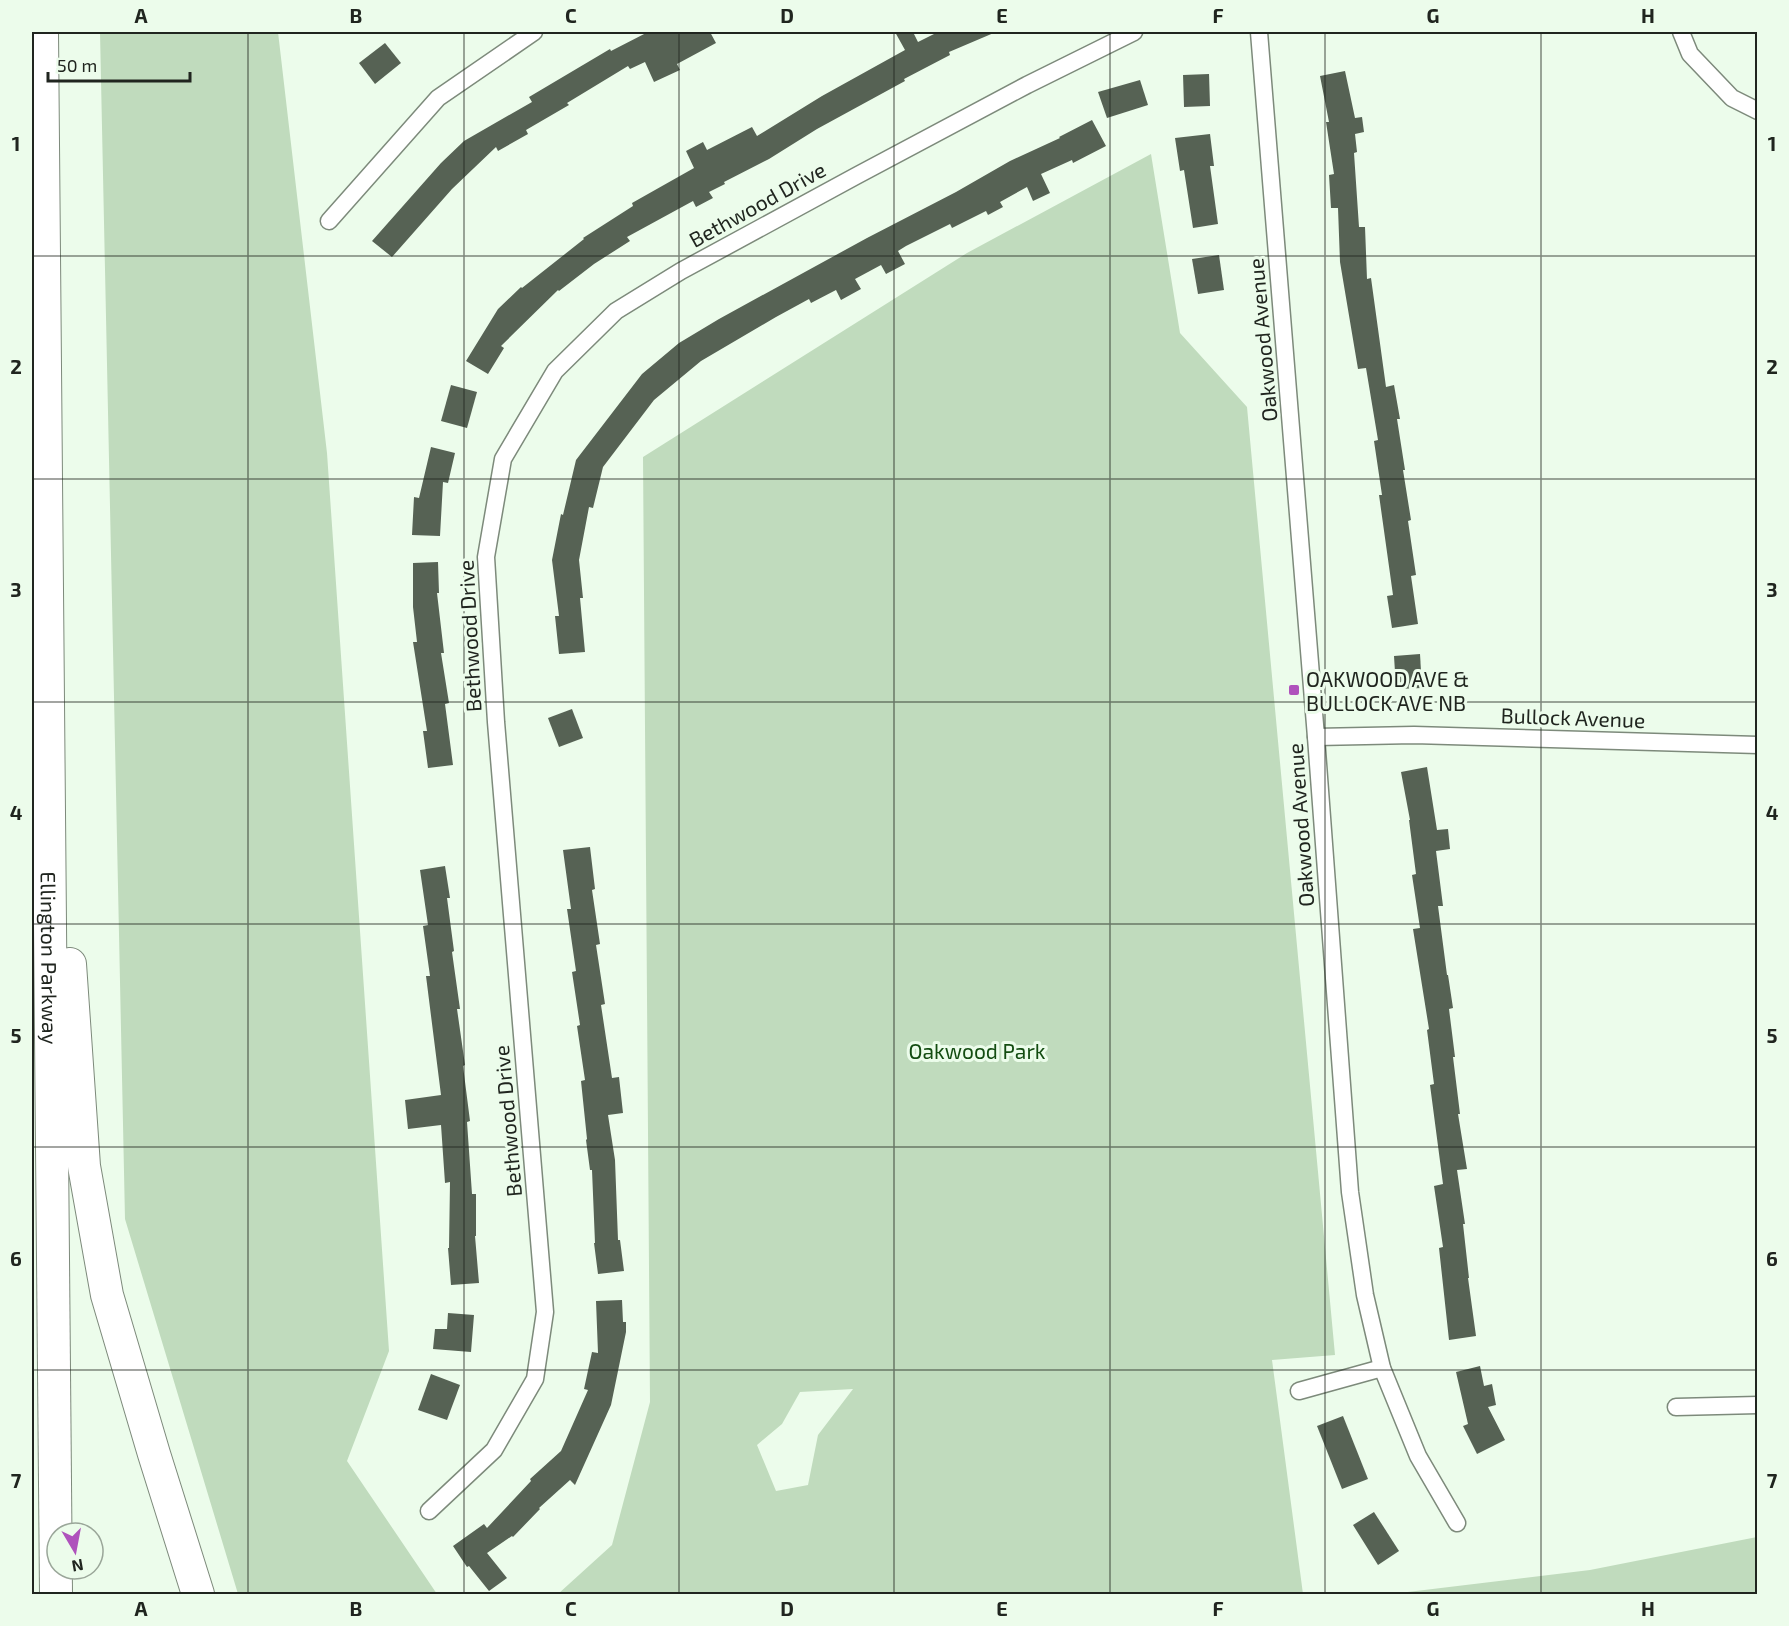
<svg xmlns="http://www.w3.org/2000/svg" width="1789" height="1626" font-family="'Exo 2',sans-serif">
<rect width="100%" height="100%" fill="#ecfceb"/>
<g fill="#c0dbbd" fill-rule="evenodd">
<path d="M100 32H278L327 453 389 1351 347 1461 437 1594H238L125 1219Z"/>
<path d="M1151 154 1180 333 1247 407 1335 1355 1272 1360 1303 1594H558L612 1545 650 1402 643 457 967 253ZM853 1389 818 1435 808 1485 776 1491 757 1445 782 1424 800 1392Z"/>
<path d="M1757 1537V1594H1391L1590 1570Z"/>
</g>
<g fill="#566254">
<path d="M648 32H710L716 43 677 64 680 70 654 82 645 62 630 69 628 66 567 103 569 105 526 130 528 134 498 151 496 147 452 189 392 257 372 241 441 163 464 141 532 102 529 97 610 49 611 51Z"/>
<path d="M895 32H913L918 42 938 32H996L949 52 950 55 904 79 905 81 817 129 769 159 724 182 725 184 709 192 713 198 696 207 693 201 627 237 630 241 594 264 559 291 558 290 501 346 504 348 488 374 466 361 498 309 521 287 522 288 584 239 583 238 633 206 632 203 694 168 686 151 703 142 707 150 752 127 757 136 822 96 905 50Z"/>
<path d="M385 43 401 63 375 84 359 63Z"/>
<path d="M1345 71 1355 118 1362 117 1364 132 1355 134 1357 152 1354 153 1359 227H1365L1367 279 1371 278 1386 387 1394 385 1400 419H1397L1405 470H1403L1411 520 1408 521 1416 575 1411 576 1418 624 1392 628 1387 596 1393 595 1379 495H1382L1374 441 1378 440 1366 368 1358 369 1340 262 1338 208H1331L1329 175 1334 174 1326 122H1329L1320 76Z"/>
<path d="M1209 74 1210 106 1184 107 1183 75Z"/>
<path d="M1140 80 1148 105 1107 118 1098 92Z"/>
<path d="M1092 120 1106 146 1073 163 1072 160 1041 174 1050 193 1033 201 1027 187 1000 202 1003 207 988 215 986 211 952 228 950 224 906 246 898 251 905 264 886 274 881 265 855 279 861 289 841 300 836 290 811 303 809 299 776 317 701 361 654 400 603 467 593 508 589 507 579 560 583 598H580L585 652 559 654 555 616H559L552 560 561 514 563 515 576 460 642 374 679 343 719 319 867 238 956 192 1010 161 1060 138 1059 137Z"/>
<path d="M1210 134 1214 166H1210L1218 224 1193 228 1184 170 1180 171 1175 138Z"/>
<path d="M1219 255 1224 290 1198 294 1192 259Z"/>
<path d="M451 385 477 392 467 428 441 421Z"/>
<path d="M431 447 455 453 448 483 443 482 440 536 412 535 414 497 419 498Z"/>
<path d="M438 562 439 593H437L444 653H441L449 703 445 704 453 765 428 768 423 731H427L413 642H417L413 607V563Z"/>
<path d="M1420 654 1422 688 1396 689 1394 656Z"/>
<path d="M572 709 583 738 559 747 548 718Z"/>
<path d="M1427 767 1437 830 1448 829 1450 849 1436 851 1443 906H1438L1447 975H1448L1453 1008 1449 1009 1455 1057H1453L1460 1114H1458L1467 1169 1457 1170 1465 1224H1463L1469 1278H1468L1476 1336 1449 1340 1439 1248 1443 1247 1434 1186 1443 1184 1430 1085 1434 1084 1427 1030 1429 1029 1413 929 1420 928 1412 875 1416 874 1409 820H1410L1401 772Z"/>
<path d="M590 847 595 889 592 890 600 944 596 945 605 1004 601 1005 612 1078 619 1077 623 1113 608 1115 615 1160 618 1240H620L624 1271 598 1274 594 1243H595L592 1170H590L586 1140 587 1139 581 1081 585 1080 577 1026 580 1025 572 972 576 971 567 909H571L563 850Z"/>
<path d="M445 866 450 898H447L454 951 452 952 460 1009H457L465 1065 463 1066 470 1121 467 1122 472 1194H476V1236H475L479 1283 451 1285 448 1248H449L450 1182 445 1183 441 1125 408 1129 405 1100 441 1095 426 976H430L423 926 428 925 420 870Z"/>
<path d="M622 1300 623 1322H626V1332L611 1405 575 1485 570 1480 539 1508 540 1509 513 1537 512 1536 487 1553 507 1578 489 1591 469 1566 467 1567 453 1546 484 1524 487 1528 531 1481 530 1479 561 1451 588 1390 584 1389 592 1352 598 1353 596 1301Z"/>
<path d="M448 1313 474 1315 471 1352 433 1349 435 1329H447Z"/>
<path d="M1480 1366 1484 1386 1492 1384 1496 1405 1488 1407 1505 1440 1477 1454 1463 1426 1468 1424 1456 1372Z"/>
<path d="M431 1374 460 1385 447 1420 418 1410Z"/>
<path d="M1343 1416 1368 1479 1342 1489 1317 1426Z"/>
<path d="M1374 1512 1399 1551 1378 1565 1353 1525Z"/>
</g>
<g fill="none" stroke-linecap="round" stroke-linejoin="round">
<g stroke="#7d8a7b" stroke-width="19">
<g id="street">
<path d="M1259 32 1316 737 1350 1192 1365 1295 1382 1368 1418 1456 1457 1523"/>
<path d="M1681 32 1690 54 1732 98 1758 111"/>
<path d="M329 221 438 98 534 32"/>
<path d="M1316 737 1414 735 1758 745"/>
<path d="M1299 1391 1382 1368"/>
<path d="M1676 1407 1758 1405"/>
<path d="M429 1511 494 1450 535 1379 545 1312 496 722 486 557 503 459 555 371 616 311 681 271 856 176 1027 85 1134 32"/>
</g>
</g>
<g stroke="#7d8a7b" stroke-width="34">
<g id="highway">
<path id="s1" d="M42 32 56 1594"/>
<path d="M70 964 84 1166 107 1295 154 1454 198 1594"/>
</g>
</g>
<use href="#street" stroke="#fff" stroke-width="16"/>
<use href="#highway" stroke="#fff" stroke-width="32"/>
</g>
<path fill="none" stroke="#20251f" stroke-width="1.5" stroke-opacity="0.55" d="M248 32V1594M464 32V1594M679 32V1594M894 32V1594M1110 32V1594M1325 32V1594M1541 32V1594M32 256H1758M32 479H1758M32 702H1758M32 924H1758M32 1147H1758M32 1370H1758"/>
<rect fill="#af52bc" stroke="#ecfceb" stroke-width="2" x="1288" y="684" width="12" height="12" rx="3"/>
<g text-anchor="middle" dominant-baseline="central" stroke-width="6" stroke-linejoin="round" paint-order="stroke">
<g font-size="21" fill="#20251f" stroke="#ecfceb">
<text transform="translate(757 204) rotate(-29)">Bethwood Drive</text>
<text transform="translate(1262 340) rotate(-95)">Oakwood Avenue</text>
<text transform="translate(469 636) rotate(-93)">Bethwood Drive</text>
<text transform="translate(1573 717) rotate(2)">Bullock Avenue</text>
<text transform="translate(1300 825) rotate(-94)">Oakwood Avenue</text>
<text stroke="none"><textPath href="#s1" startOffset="926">Ellington Parkway</textPath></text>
<text transform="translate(507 1121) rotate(-95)">Bethwood Drive</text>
</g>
<g font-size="21" fill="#20251f" stroke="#ecfceb" text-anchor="start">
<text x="1306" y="678">OAKWOOD AVE &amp;<tspan x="1306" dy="24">BULLOCK AVE NB</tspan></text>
</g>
<g font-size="21" fill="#134c11" stroke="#ecfceb">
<text x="977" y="1050">Oakwood Park</text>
</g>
</g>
<rect width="1789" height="1626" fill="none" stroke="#ecfceb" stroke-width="66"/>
<g transform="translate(75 1551) rotate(170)"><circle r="28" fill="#ecfceb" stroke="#9aa699" stroke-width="1.5"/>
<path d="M0-4.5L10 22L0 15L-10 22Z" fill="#af52bc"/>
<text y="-9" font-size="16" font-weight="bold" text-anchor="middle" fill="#20251f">N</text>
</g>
<path d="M48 72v9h142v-9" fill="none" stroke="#20251f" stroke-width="3"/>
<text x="57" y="72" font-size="18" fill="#20251f" stroke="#ecfceb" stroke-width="4.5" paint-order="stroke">50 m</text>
<rect x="33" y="33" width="1723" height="1560" fill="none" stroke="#20251f" stroke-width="2"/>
<g font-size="20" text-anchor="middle" font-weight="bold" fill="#20251f">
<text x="141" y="23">A</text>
<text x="356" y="23">B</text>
<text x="571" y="23">C</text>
<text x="787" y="23">D</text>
<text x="1002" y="23">E</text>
<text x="1218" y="23">F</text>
<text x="1433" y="23">G</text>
<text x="1648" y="23">H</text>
<text x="16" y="151">1</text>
<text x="1772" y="151">1</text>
<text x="16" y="374">2</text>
<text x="1772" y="374">2</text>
<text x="16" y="597">3</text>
<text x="1772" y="597">3</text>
<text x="16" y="820">4</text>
<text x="1772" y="820">4</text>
<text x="16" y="1043">5</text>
<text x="1772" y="1043">5</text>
<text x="16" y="1266">6</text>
<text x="1772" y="1266">6</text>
<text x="16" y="1488">7</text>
<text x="1772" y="1488">7</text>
<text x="141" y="1616">A</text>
<text x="356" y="1616">B</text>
<text x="571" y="1616">C</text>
<text x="787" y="1616">D</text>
<text x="1002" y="1616">E</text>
<text x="1218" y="1616">F</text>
<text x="1433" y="1616">G</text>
<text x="1648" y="1616">H</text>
</g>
</svg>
